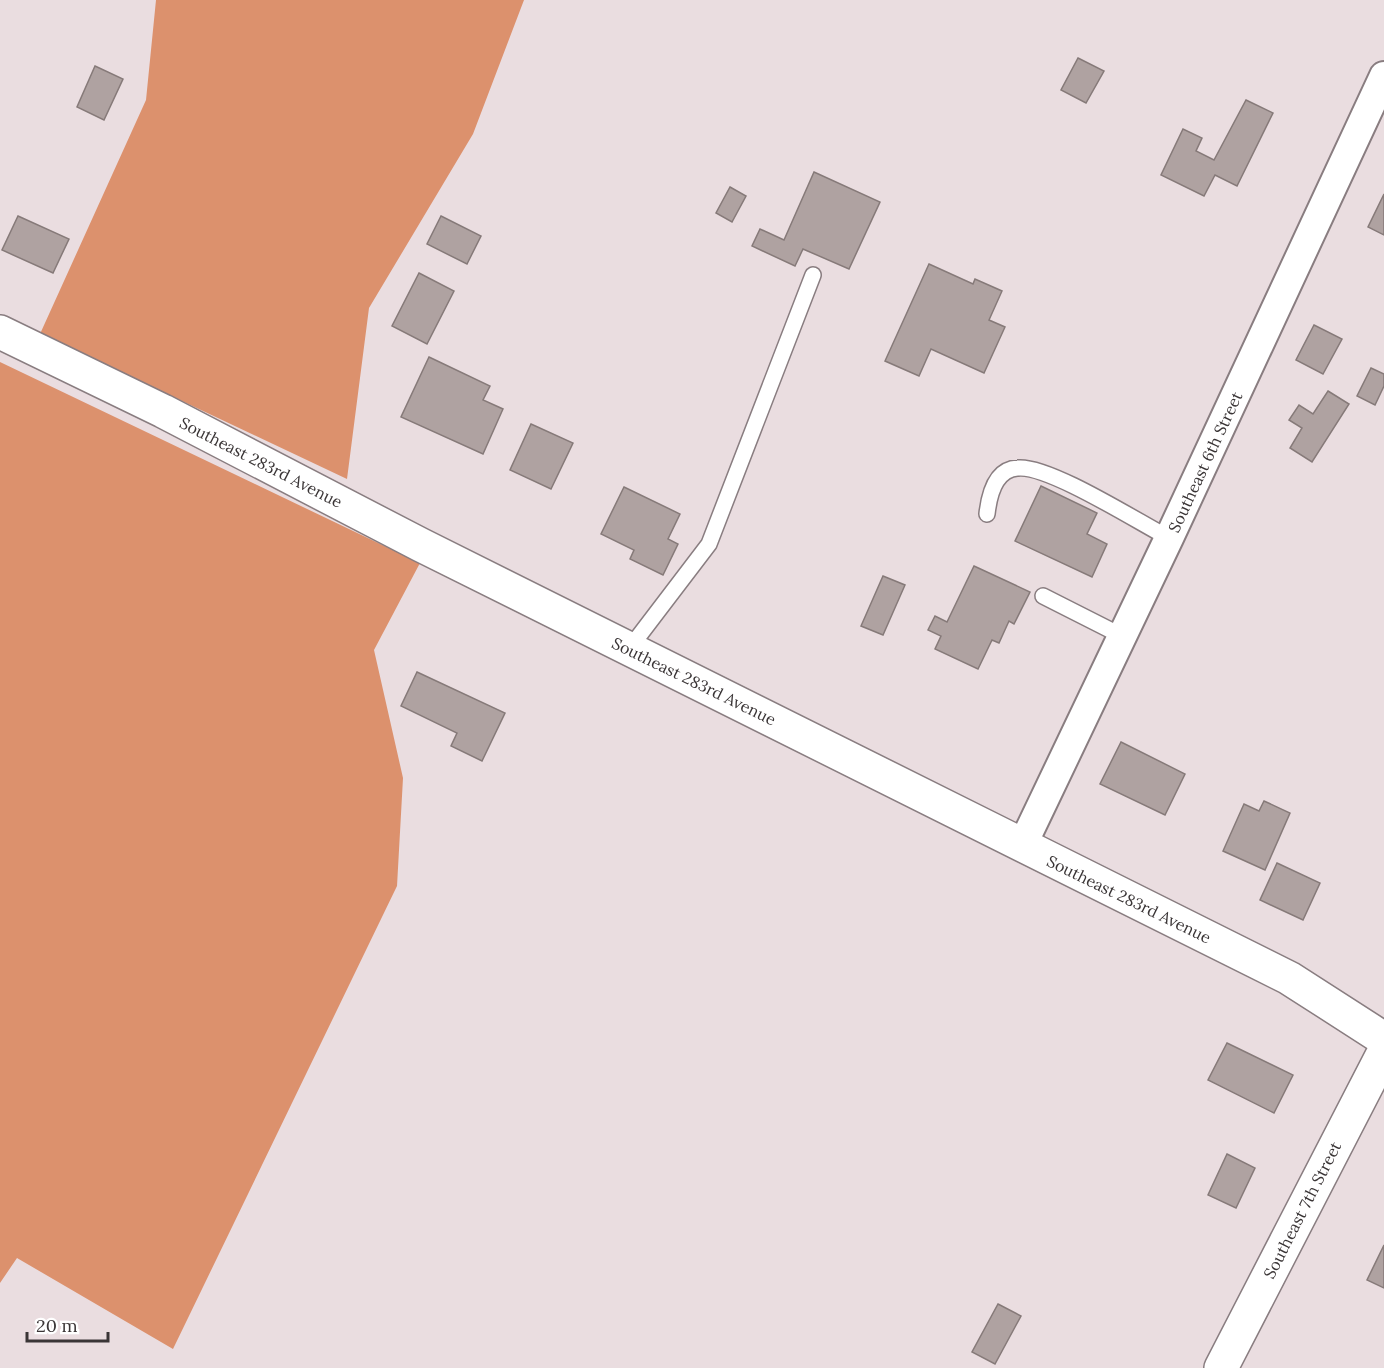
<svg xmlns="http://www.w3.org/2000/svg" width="1384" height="1368" font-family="Lora,serif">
<rect width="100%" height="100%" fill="#eadde0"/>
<g fill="#dc916d">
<path d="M156 0H524L473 134 369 308 347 479 40 334 146 100Z"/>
<path d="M0 362 420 563 374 650 403 778 397 886 173 1349 17 1258 0 1283Z"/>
</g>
<g fill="#afa2a1" stroke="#867a79" stroke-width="1.5">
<path d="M1078 58 1104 71 1086 103 1061 90Z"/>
<path d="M95 66 123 79 104 120 77 107Z"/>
<path d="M1246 100 1273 113 1237 186 1215 175 1204 196 1161 175 1183 129 1202 138 1196 151 1214 160Z"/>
<path d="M814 172 880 202 849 269 803 249 795 266 752 246 760 229 784 240Z"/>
<path d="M730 187 746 196 732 222 716 213Z"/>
<path d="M1384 194V235L1368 227Z"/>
<path d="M18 216 69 239 53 273 2 250Z"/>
<path d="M441 216 481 236 467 264 427 244Z"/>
<path d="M929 264 973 284 975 279 1002 291 989 320 1005 327 984 373 931 349 919 376 885 361Z"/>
<path d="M419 273 454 291 427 344 392 326Z"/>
<path d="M1314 325 1342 339 1323 374 1296 360Z"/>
<path d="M429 357 490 386 483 400 503 409 483 454 401 417Z"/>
<path d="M1371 368 1384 374V386L1375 405 1357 396Z"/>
<path d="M1328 391 1349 404 1312 462 1290 448 1302 428 1289 420 1299 405 1313 414Z"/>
<path d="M531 424 573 443 551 489 510 470Z"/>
<path d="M1041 486 1097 513 1087 534 1107 544 1092 577 1015 541Z"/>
<path d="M624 487 680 514 668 539 678 544 663 575 630 559 634 550 601 534Z"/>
<path d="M974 566 1030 592 1014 624 1009 621 999 643 992 640 978 669 935 649 941 636 928 630 935 616 947 622Z"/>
<path d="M883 576 905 585 883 635 861 626Z"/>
<path d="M417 672 505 713 482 761 451 746 457 733 401 706Z"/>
<path d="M1121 742 1185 774 1165 815 1100 784Z"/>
<path d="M1264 801 1290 813 1265 870 1223 851 1244 804 1259 811Z"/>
<path d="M1277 863 1320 883 1303 920 1260 900Z"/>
<path d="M1227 1043 1293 1075 1274 1113 1208 1080Z"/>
<path d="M1227 1154 1255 1168 1236 1208 1208 1195Z"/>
<path d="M1384 1245V1288L1367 1280Z"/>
<path d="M998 1304 1021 1316 995 1364 972 1352Z"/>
</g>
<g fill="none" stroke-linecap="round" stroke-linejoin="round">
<g stroke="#897d80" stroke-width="18">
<g id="service">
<path d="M987 514C989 496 995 469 1018 468 1049 465 1138 522 1169 538"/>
<path d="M1043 596 1122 636"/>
<path d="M629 649 709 544 813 275"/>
</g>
</g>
<g stroke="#897d80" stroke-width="32">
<path id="minor" d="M1022 846 1169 538 1384 76"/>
</g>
<g stroke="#897d80" stroke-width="36">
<g id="tertiary">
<path d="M0 332 163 411 421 545 1263 965 1289 978 1384 1039"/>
<path d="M1221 1368 1384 1052"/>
</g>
</g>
<use href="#service" stroke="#fff" stroke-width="15"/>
<use href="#minor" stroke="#fff" stroke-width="28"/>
<use href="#tertiary" stroke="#fff" stroke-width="33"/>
</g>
<g text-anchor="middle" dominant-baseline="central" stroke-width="6" stroke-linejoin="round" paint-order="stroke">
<g font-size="16" fill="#3a3536" stroke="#fff">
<text transform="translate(261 462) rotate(27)">Southeast 283rd Avenue</text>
<text transform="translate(1205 462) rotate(-65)">Southeast 6th Street</text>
<text transform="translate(694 681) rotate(26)">Southeast 283rd Avenue</text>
<text transform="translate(1129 899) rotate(26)">Southeast 283rd Avenue</text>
<text transform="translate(1302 1210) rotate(-63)">Southeast 7th Street</text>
</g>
</g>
<path d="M27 1332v9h81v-9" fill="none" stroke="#3a3536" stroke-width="3"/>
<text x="36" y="1332" font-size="18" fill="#3a3536" stroke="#ffffff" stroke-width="4.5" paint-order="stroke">20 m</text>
</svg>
